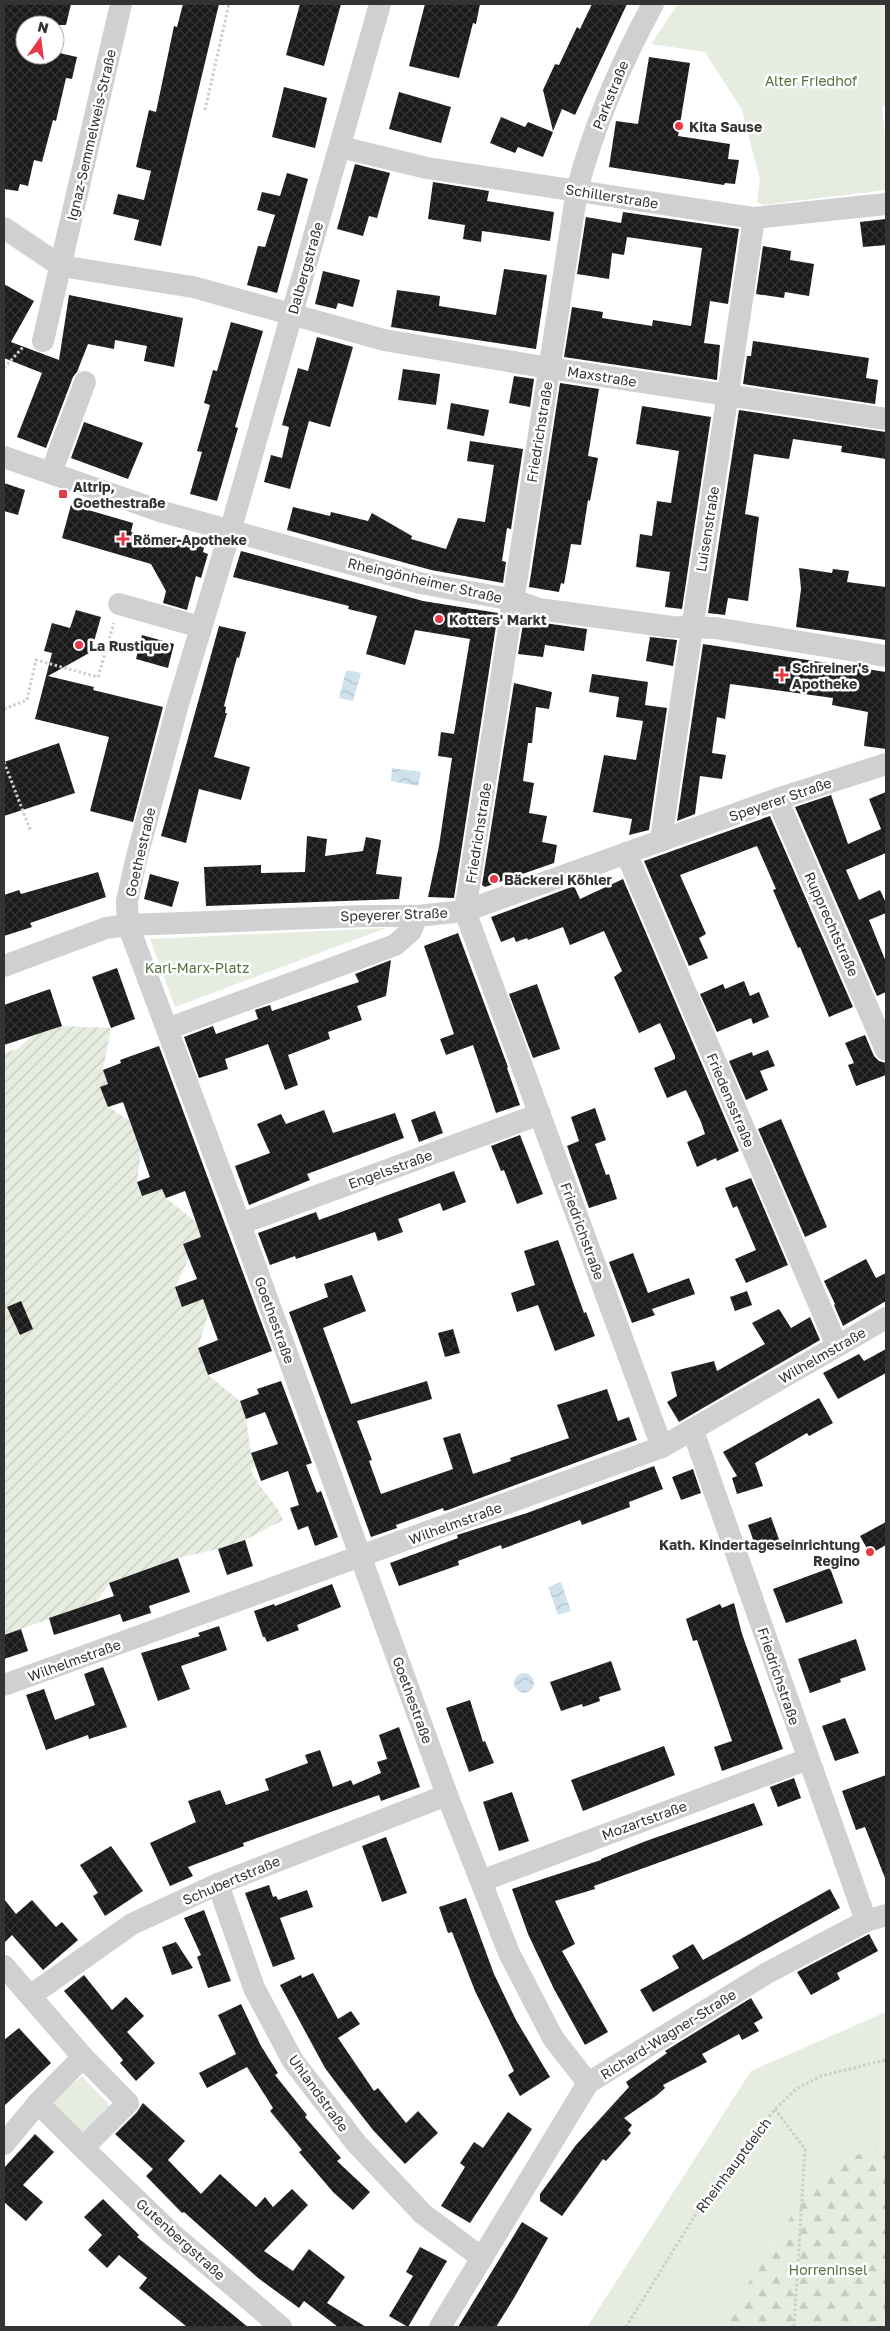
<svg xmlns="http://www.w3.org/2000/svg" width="890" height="2331" font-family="'Golos Text',sans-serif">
<defs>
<pattern id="forest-firs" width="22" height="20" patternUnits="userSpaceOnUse" patternTransform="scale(1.25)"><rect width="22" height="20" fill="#e6ecdf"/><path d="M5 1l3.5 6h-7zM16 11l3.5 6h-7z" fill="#c6cbc0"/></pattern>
<pattern id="garden-furrows" width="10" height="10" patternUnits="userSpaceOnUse" patternTransform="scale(1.25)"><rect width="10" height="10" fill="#e6ecdf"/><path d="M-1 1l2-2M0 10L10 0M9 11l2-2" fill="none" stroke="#c6cbc0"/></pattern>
<pattern id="water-waves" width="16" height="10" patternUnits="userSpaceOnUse" patternTransform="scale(1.25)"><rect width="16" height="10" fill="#cfe2ee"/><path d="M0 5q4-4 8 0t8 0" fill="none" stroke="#b2c2cd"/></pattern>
<pattern id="building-cross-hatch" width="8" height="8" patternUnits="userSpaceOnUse" patternTransform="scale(1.25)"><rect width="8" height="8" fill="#1a1a1a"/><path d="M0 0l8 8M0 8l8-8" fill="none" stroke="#333"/></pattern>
</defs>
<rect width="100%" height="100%" fill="#fff"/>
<g fill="#e6ecdf">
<path d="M678 4H885L886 106 882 107 886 146V190L763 205 757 202 760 180 742 110 705 52 651 44Z"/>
<path d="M386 928 175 1007 150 939Z"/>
<path d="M886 2012V2140L817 2176 720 2327H587L751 2071Z"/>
<path d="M82 2076 112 2108 83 2138 49 2105Z"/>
</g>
<path fill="url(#forest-firs)" d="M886 2140V2327H720L817 2176Z"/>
<path fill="url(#garden-furrows)" d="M62 1026 111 1028 103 1070 108 1084 100 1087 108 1107 130 1121 141 1150 137 1182 141 1196 162 1189 166 1198 196 1222 201 1237 183 1244 189 1258 175 1287 182 1306 203 1299 208 1314 198 1348 208 1375 240 1401 246 1419 251 1453 256 1467 251 1469C258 1489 276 1501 283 1520L245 1540 218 1549 178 1558 110 1583 96 1602 4 1635V1053L17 1049 32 1036Z"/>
<g fill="url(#water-waves)">
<path d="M346 670 361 673 353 701 339 698Z"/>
<path d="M392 768 421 772 418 786 391 781Z"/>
<path d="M561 1582 571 1611 558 1615 548 1587Z"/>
<circle cx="524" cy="1683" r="10"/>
</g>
<g fill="url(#building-cross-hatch)">
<path d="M4 4H71L66 25H25V55H55V52L77 57 72 79 66 78 56 121 53 120 42 162 34 160 28 186 20 184 18 191 4 189Z"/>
<path d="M183 4H219L161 246 134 240 139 220 113 214 118 194 144 200 151 171 136 167 149 110 156 112 174 26 177 27Z"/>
<path d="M300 4H341L324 66 286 55Z"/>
<path d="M425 4H480L476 24 473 23 459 78 409 66Z"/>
<path d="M592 4H627L575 115 562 109 553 131 543 90 555 64 559 65 577 27 580 29Z"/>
<path d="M649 57 690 63 678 136 730 144 728 159 739 160 735 184 725 183 724 185 609 167 616 121 638 124Z"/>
<path d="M284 87 327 98 315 148 272 137Z"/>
<path d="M399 92 451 107 441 143 389 129Z"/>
<path d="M501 117 525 127 528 122 553 132 543 157 518 147 515 153 490 143Z"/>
<path d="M355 164 390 173 377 218 369 216 363 236 337 229Z"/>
<path d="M287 173 308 179 277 293 247 285 258 246 265 247 275 215 257 210 262 192 280 196Z"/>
<path d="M433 182 489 191 487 201 554 212 550 241 482 231 481 242 463 239 465 225 428 219Z"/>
<path d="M623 212 739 229 728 304 710 301 704 343 720 345 717 380 564 357 572 307 603 312 602 318 652 326 653 320 691 326 702 248 627 237 624 255 612 253 609 279 577 274 586 217 621 223Z"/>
<path d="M886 219V245L863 247 860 222Z"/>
<path d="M763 246 791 251 790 260 814 264 809 296 785 292 784 298 756 294Z"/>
<path d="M504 269 547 275 536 349 391 327 397 290 440 296 439 306 496 315Z"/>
<path d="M323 271 360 280 353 307 338 303 336 309 315 304Z"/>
<path d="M4 284 34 301 11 342 59 360 69 295 183 318 174 367 144 361 147 346 115 340 114 349 88 344 77 372 73 377 46 448 17 437 42 373 4 358Z"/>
<path d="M231 322 263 331 244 396 235 427 238 428 217 501 190 494 202 452 197 451 210 405 204 403 213 370 217 371Z"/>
<path d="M317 337 353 347 330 427 309 421 290 489 264 482 271 455 282 458 289 427 282 425 298 368 308 371Z"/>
<path d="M753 341 869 358 866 378 878 380 875 404 743 384 747 356H751Z"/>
<path d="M403 369 440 374 436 405 398 400Z"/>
<path d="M514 376 534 379 530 407 509 403Z"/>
<path d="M560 383 599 389 588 456 598 458 590 501 588 500 581 545 571 544 564 584 561 583 559 592 529 587Z"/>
<path d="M451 403 489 410 484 436 447 429Z"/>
<path d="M642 406 711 417 682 609 665 607 670 572 636 567 640 534 652 536 657 501 671 503 679 451 636 444Z"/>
<path d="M739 410 886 432V459L841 452 842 446 793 439 789 459 754 454 745 514 759 517 748 601 728 598 725 615 708 613Z"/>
<path d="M84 422 143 443 128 479 71 458Z"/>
<path d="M470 441 523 449 511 529 507 528 502 561 506 562 503 583 431 570 287 530 293 507 330 516 331 512 368 521 372 513 412 536 411 539 446 549 458 518 485 522 494 465 467 461Z"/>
<path d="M4 483 25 490 18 515 4 511Z"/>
<path d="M71 505 133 523 131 532 178 546 180 540 204 547 203 552 208 554 201 578 196 576 187 610 163 603 166 591 151 564 62 538Z"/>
<path d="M241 551 423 601 498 613 454 898 428 897 439 846 452 758 438 756 441 732 454 734 470 639 415 630 405 665 366 654 377 616 348 609 349 606 233 577Z"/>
<path d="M799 568 832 573 833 569 849 571 847 582 886 587V640L796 627 801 589Z"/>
<path d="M76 610 101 617 91 652 48 676 94 687 93 690 163 707 133 822 90 811 109 737 35 719 52 653 44 651 52 623 70 628Z"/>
<path d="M524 618 537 622 587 629 584 651 545 645 543 657 518 654Z"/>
<path d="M219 626 246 632 239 658 237 657 224 706 226 707 225 713H227L214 757 250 767 241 800 199 789 186 843 161 836Z"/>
<path d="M142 635 174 644 168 668 136 659Z"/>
<path d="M650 637 677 640 673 666 646 661Z"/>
<path d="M703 644 886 672V749L864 746 868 712 832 705 833 698 730 684 725 719 717 717 712 753 726 755 722 779 700 776 695 814 677 821Z"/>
<path d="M592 674 648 682 645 705 667 708 649 830 629 835 632 819 593 812 604 755 636 760 643 721 616 717 619 697 589 692Z"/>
<path d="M514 683 552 692 549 709 536 707 532 743H528L523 781 534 783 529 813 547 816 542 842 557 845 554 863 485 887 482 885Z"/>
<path d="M59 743 75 793 4 816V762Z"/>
<path d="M886 792V853L846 870 859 900 880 890 886 903V913L869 920 886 962V992L877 996 795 807 831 795 848 844 881 829 869 799Z"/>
<path d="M770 816 853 1007 829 1017 800 947 798 948 773 890 776 889 757 846 680 875 706 934 699 938 708 958 689 966 644 861Z"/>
<path d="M307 836 327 839 325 856 363 851 366 837 381 840 376 874 402 877 399 899 206 906 204 867 261 865V873L305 872Z"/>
<path d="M98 872 106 897 30 923 32 927 4 936V895L19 890 21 894Z"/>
<path d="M150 874 179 882 172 907 144 899Z"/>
<path d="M623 879 739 1151 717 1161 716 1158 697 1167 687 1142 705 1134 701 1122 686 1090 667 1098 654 1068 675 1059V1056L660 1023 639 1033 614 977 622 971 604 931 570 945 563 927 528 940 527 938 516 942 514 937 501 942 491 917 574 886 580 899Z"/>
<path d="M458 933 508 1067 507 1068 520 1105 496 1113 473 1045 446 1055 440 1039 454 1034 424 946Z"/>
<path d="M391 960 386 996 357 1006 362 1020 328 1032 330 1039 288 1055 298 1085 285 1090 268 1044 225 1059 228 1069 199 1078 184 1037 213 1026 216 1034 258 1019 255 1010 270 1005 272 1011 359 982 355 974Z"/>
<path d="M117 968 135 1019 111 1028 92 977Z"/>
<path d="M744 981 750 996 759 992 769 1017 753 1024 751 1018 717 1032 700 994 723 984 725 989Z"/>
<path d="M537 984 560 1049 533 1058 509 994Z"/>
<path d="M50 989 62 1026 4 1045V1005Z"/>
<path d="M865 1035 874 1056 879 1061 886 1063V1075L856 1086 848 1065 854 1063 845 1043Z"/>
<path d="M159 1046 272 1351 208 1375 198 1348 218 1340 203 1299 182 1307 175 1287 197 1279 183 1244 201 1237 196 1222 185 1191 166 1198 162 1189 142 1196 137 1182 150 1177 123 1102 108 1107 100 1087 108 1084 103 1070 121 1063 120 1060Z"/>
<path d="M768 1050 775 1066 760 1071 768 1090 746 1100 729 1061 752 1052 753 1056Z"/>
<path d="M595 1108 606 1140 595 1144 606 1175 609 1174 617 1199 589 1208 567 1146 579 1141 571 1117Z"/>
<path d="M324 1110 333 1133 395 1113 404 1138 307 1174 310 1180 249 1205 235 1166 270 1153 257 1124 281 1114 286 1124Z"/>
<path d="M435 1111 443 1133 419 1142 411 1120Z"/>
<path d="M781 1119 827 1227 805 1237 758 1129Z"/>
<path d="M520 1135 543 1194 517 1204 504 1170 501 1171 491 1146Z"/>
<path d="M454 1171 466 1202 443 1211 440 1203 398 1219 403 1232 378 1241 375 1232 296 1259 295 1256 270 1265 258 1233 316 1212 319 1220Z"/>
<path d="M751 1178 788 1265 746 1283 735 1259 756 1250 737 1206 733 1208 725 1188Z"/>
<path d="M558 1240 584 1313 586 1312 595 1336 555 1351 538 1305 517 1312 511 1293 535 1285 524 1251Z"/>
<path d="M633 1253 648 1293 689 1278 695 1294 652 1309 655 1315 632 1323 609 1262Z"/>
<path d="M866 1259 876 1278 886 1273V1301L843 1326 834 1305 835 1304 824 1281Z"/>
<path d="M352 1275 366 1311 323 1328 351 1404 427 1381 432 1399 357 1421 372 1460 369 1461 381 1494 453 1469 443 1438 460 1433 473 1474 511 1461 510 1458 569 1438 557 1405 607 1389 618 1421 629 1417 637 1440 448 1510 444 1511 443 1508 396 1525 397 1528 371 1537 289 1312 328 1297 324 1284Z"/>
<path d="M747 1291 752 1305 735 1311 730 1297Z"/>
<path d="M21 1301 33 1329 20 1335 7 1307Z"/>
<path d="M779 1309 791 1328 810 1317 820 1340 679 1422 667 1402 677 1396 671 1372 714 1361 717 1371 765 1344 752 1323Z"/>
<path d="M453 1329 460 1353 445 1357 438 1333Z"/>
<path d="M886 1349V1373L838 1399 823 1373 859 1354 864 1361Z"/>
<path d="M281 1381 312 1463 306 1465 317 1493 321 1491 338 1537 315 1546 308 1526 298 1530 290 1508 299 1505 288 1471 261 1481 251 1453 278 1444 265 1412 246 1419 240 1401 259 1394 257 1389Z"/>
<path d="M819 1398 833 1423 809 1436 807 1433 755 1463 763 1486 737 1494 732 1478 737 1476 723 1452Z"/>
<path d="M654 1466 663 1489 629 1502 630 1507 582 1525 580 1520 502 1549 501 1545 458 1561 459 1565 399 1586 390 1563 458 1538 457 1535 527 1513Z"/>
<path d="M693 1469 701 1493 681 1500 672 1477Z"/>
<path d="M771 1517 781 1545 758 1554 748 1525Z"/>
<path d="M886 1522V1545L870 1554 860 1536Z"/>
<path d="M245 1540 253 1566 227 1575 218 1549Z"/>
<path d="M178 1558 190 1592 149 1606 151 1613 123 1622 120 1614 54 1635 49 1618 114 1596 109 1583Z"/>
<path d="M830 1568 843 1603 786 1623 773 1589Z"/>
<path d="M332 1584 341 1607 297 1625 299 1630 267 1642 265 1637H263L254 1611 274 1604 275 1606Z"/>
<path d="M734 1603 742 1634 783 1749 722 1771 714 1747 732 1741 697 1640 693 1641 686 1619 720 1604 722 1608Z"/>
<path d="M219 1626 227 1650 181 1666 190 1689 158 1701 141 1653 200 1636 198 1633Z"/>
<path d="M21 1629 28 1651 4 1659V1635Z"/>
<path d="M856 1639 866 1670 840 1679 841 1682 810 1693 798 1659Z"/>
<path d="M611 1661 621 1690 599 1697 600 1701 583 1707 582 1704 561 1711 550 1682Z"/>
<path d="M103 1667 127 1727 89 1739 88 1735 46 1750 26 1695 44 1689 55 1720 95 1705 84 1674Z"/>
<path d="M470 1700 483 1742 485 1741 494 1763 469 1772 446 1708Z"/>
<path d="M845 1718 859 1753 835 1761 822 1726Z"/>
<path d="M399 1727 420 1787 381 1801 379 1795 243 1843 244 1846 188 1867 193 1876 170 1886 150 1843 196 1822 188 1801 220 1790 226 1805 269 1790 265 1779 308 1763 305 1755 320 1750 333 1787 351 1780 353 1785 381 1773 377 1762 387 1759 379 1735Z"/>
<path d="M664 1746 675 1775 583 1811 571 1780Z"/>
<path d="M886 1775V1878H885L865 1827 856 1830 842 1791Z"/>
<path d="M794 1778 801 1798 778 1807 770 1787Z"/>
<path d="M512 1792 529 1841 499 1851 483 1802Z"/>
<path d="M754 1803 763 1825 594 1886 595 1889 555 1901 575 1944 562 1951 608 2032 585 2045 554 1989 528 1934 512 1889 601 1860V1859L646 1841Z"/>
<path d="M386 1837 407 1893 382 1902 362 1846Z"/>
<path d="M111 1846 143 1891 105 1916 93 1896 98 1893 80 1865Z"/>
<path d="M269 1885 273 1897 276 1896 278 1900 307 1890 313 1907 280 1918 295 1959 273 1967 245 1893Z"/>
<path d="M830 1889 840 1908 653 2012 640 1990 679 1968 672 1956 693 1944 703 1960Z"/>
<path d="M466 1898 494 1974 516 2020 550 2077 520 2096 508 2075 514 2071 475 1991 452 1932 448 1933 439 1907Z"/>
<path d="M4 1899 16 1914 32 1900 56 1927 62 1922 78 1940 43 1970 12 1935 4 1943Z"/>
<path d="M204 1910 231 1981 208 1988 197 1957 201 1955 184 1918Z"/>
<path d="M869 1934 878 1951 837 1973 840 1979 811 1995 797 1972Z"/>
<path d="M176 1942 193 1968 172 1975 162 1947Z"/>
<path d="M313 1973 338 2019 351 2011 360 2024 338 2038 374 2091 378 2088 406 2123 418 2111 438 2133 405 2164 373 2130 340 2088 325 2068 280 1985 301 1975 302 1978Z"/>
<path d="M84 1975 112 2010 126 1997 144 2016 127 2032 155 2063 136 2081 120 2063 123 2060 64 1991Z"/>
<path d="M751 1998 763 2018 754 2023 759 2031 742 2040 739 2034 702 2054 707 2062 663 2085 665 2088 656 2096 624 2118 632 2125 628 2130 631 2133 606 2161 603 2159 562 2216 540 2201V2194L576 2145 629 2087 626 2082 667 2053 665 2051Z"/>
<path d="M241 2004 261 2046 278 2073 275 2075 307 2115 305 2117 341 2158 337 2161 370 2192 353 2210 333 2192 299 2152 302 2150 270 2111 273 2108 247 2067 207 2088 199 2073 236 2054 218 2015Z"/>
<path d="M19 2028 51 2063 4 2106V2040Z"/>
<path d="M143 2103 185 2141 168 2160 201 2194 220 2174 256 2207 265 2197 273 2207 292 2189 308 2205 264 2251 293 2271 309 2249 345 2277 327 2303 366 2327H338L304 2301 299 2308 258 2278 184 2212 182 2213 146 2176 153 2169 115 2134 137 2112Z"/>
<path d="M508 2112 532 2129 470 2223 441 2206 465 2167 460 2163 474 2142 483 2148Z"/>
<path d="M35 2134 54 2152 23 2185 43 2202 26 2221 4 2202V2168Z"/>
<path d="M103 2199 139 2235 137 2237 248 2327H187L139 2288 147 2278 119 2255 107 2268 88 2250 102 2235 84 2217Z"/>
<path d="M522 2222 548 2238 514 2298 496 2327H458Z"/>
<path d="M420 2247 447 2261 408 2327 389 2316 413 2276 406 2272Z"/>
</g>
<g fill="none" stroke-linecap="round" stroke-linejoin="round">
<g stroke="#cdcdcd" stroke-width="3" stroke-dasharray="2.5 2.5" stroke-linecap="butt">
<path d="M205 110 229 4"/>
<path d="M4 368 24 346"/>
<path d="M4 709 27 700 36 660 98 677 114 623"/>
<path d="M4 762 31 832"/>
<path d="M775 2109 805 2149 794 2327"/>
<path d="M626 2327 707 2196 775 2109 796 2089 821 2076 886 2060"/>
</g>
<g stroke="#d0d0d0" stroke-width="22">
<path d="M380 4 230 532 178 704 136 860 127 901 128 925 240 1224 447 1795 509 1953 553 2038 588 2083"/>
<path d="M653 4C621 63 594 125 577 190L465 911 662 1447"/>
<path d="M340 147 427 168 754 218 886 204"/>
<path d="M4 228 61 266 193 287 384 340 549 368 886 419"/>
<path d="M43 341 121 4"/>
<path d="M4 457 163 512 420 583 514 600 539 609 672 627 715 628 886 656"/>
<path d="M51 473 85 382"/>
<path d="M119 604 200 627"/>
<path d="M777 799 886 1050"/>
<path d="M661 841C690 633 724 426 754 218"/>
<path d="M626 853 837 1346"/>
<path d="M4 966 106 928 128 925 366 916H417L465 911 777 799 886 764"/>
<path d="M167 1029 395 945 411 931 417 916"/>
<path d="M240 1224 540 1114"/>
<path d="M693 1431 866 1921"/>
<path d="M4 1685 662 1447 886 1318"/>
<path d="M481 1881 808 1759"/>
<path d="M218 1884 254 1988 293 2061 356 2143 423 2214 482 2258"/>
<path d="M4 1966 83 2057 128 2103 83 2148 171 2233 281 2327"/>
<path d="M30 1996 132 1924 218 1884 447 1795"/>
<path d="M4 2144 38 2103"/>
<path d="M83 2148 38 2103 83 2057"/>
<path d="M440 2327 588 2083 767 1973 866 1921 886 1915"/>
</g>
</g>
<g fill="#e63946" stroke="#fff" stroke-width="2">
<circle cx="679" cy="126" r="5"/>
<rect x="58" y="489" width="10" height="10" rx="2.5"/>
<path d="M120.5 531.5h5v5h5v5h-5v5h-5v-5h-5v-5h5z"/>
<circle cx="439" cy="619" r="5"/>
<circle cx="79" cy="645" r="5"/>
<path d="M779.5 667.5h5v5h5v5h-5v5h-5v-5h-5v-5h5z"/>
<circle cx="494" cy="879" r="5"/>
<circle cx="870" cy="1552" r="5"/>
</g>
<g text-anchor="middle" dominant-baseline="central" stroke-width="5" stroke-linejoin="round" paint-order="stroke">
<g font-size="14" fill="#56703f" stroke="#fff">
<text x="811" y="80">Alter Friedhof</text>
<text x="197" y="967">Karl-Marx-Platz</text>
<text x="828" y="2269">Horreninsel</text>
</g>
<g font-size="14" fill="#333" stroke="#fff">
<text transform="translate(610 95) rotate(-68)">Parkstraße</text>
<text transform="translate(91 135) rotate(-77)">Ignaz-Semmelweis-Straße</text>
<text transform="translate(612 196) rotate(9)">Schillerstraße</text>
<text transform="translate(305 268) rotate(-74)">Dalbergstraße</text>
<text transform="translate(602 376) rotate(9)">Maxstraße</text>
<text transform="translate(539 432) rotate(-81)">Friedrichstraße</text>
<text transform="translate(707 529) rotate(-81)">Luisenstraße</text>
<text transform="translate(425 580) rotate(13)">Rheingönheimer Straße</text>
<text transform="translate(780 799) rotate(-19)">Speyerer Straße</text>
<text transform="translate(478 833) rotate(-81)">Friedrichstraße</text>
<text transform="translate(140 852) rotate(-77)">Goethestraße</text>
<text transform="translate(394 914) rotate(-2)">Speyerer Straße</text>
<text transform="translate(832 924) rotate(66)">Rupprechtstraße</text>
<text transform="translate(731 1100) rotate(67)">Friedensstraße</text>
<text transform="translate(390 1169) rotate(-20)">Engelsstraße</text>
<text transform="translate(583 1231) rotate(70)">Friedrichstraße</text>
<text transform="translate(275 1320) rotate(70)">Goethestraße</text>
<text transform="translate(822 1355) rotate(-30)">Wilhelmstraße</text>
<text transform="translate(455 1523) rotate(-20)">Wilhelmstraße</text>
<text transform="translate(74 1660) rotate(-20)">Wilhelmstraße</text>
<text transform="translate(779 1676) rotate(71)">Friedrichstraße</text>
<text transform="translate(413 1700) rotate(70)">Goethestraße</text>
<text transform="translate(644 1820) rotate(-20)">Mozartstraße</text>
<text transform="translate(231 1880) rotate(-23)">Schubertstraße</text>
<text transform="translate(668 2034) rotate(-32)">Richard-Wagner-Straße</text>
<text transform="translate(319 2093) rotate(54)">Uhlandstraße</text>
<text transform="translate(733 2165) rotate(-53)">Rheinhauptdeich</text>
<text transform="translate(181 2239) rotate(42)">Gutenbergstraße</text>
</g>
<g font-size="14" font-weight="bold" fill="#333" stroke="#fff" text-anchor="start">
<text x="689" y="126">Kita Sause</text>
<text x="73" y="486">Altrip,<tspan x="73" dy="16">Goethestraße</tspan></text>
<text x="133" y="539">Römer-Apotheke</text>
<text x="449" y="619">Kotters' Markt</text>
<text x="89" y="645">La Rustique</text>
<text x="792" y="667">Schreiner's<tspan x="792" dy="16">Apotheke</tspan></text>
<text x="504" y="879">Bäckerei Köhler</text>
<text x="860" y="1544" text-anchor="end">Kath. Kindertageseinrichtung<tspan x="860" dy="16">Regino</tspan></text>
</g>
</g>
<rect width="890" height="2331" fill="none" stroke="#333333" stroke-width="10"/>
<g transform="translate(40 40) rotate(14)"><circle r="24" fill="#ffffff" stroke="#adadad"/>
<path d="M0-4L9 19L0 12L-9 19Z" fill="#e63946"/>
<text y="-8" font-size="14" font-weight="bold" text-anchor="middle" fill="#333333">N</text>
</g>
</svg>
